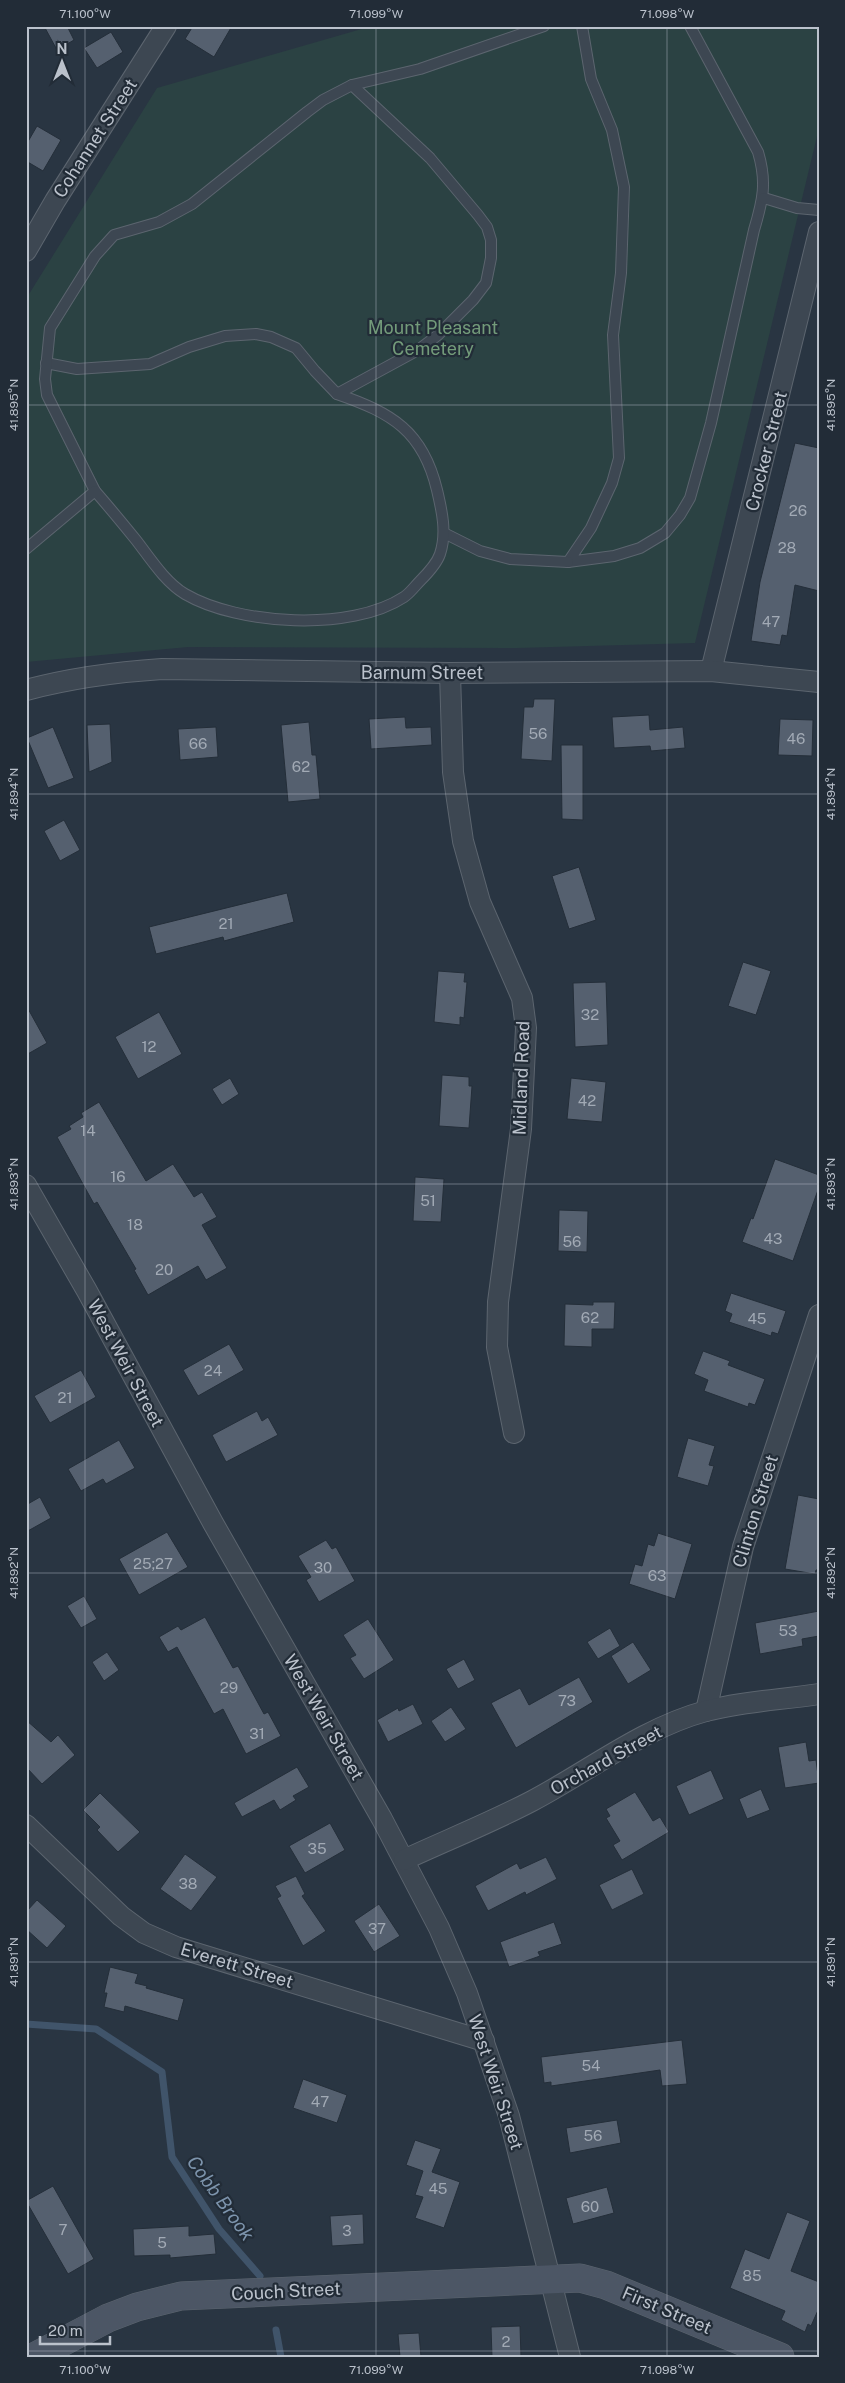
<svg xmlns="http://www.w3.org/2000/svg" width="845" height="2383" font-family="'Public Sans',sans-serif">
<rect width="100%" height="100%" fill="#293542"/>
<path fill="#2b4243" d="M372 26H819V128L695 643 517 648 188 647 26 662V299L157 88Z"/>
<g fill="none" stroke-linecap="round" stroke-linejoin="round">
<g stroke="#40546a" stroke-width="7">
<path d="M26 2024 96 2029 162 2072 172 2157 219 2229 260 2276"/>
<path d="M276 2330 281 2357"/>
</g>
</g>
<g fill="#55606f" stroke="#242e39">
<path d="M44 26H67L74 40 57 50Z"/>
<path d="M193 26H232L214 57 185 39Z"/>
<path d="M111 32 123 52 97 68 84 48Z"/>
<path d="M37 126 61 140 43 171 26 161V145Z"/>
<path d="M795 443 819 448V591L795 585 787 636 782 635 780 645 751 641 760 582Z"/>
<path d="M534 699H555L552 761 521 759 524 707H533Z"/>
<path d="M649 715 650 730 683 727 685 748 651 751 650 746 614 748 612 717Z"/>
<path d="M405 717 406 728 431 727 432 745 371 749 369 719Z"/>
<path d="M780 719 813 720 812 756 778 755Z"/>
<path d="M309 722 312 755H316L320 799 288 802 281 725Z"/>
<path d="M110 724 112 762 89 772 87 725Z"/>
<path d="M53 727 74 778 48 788 27 738Z"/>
<path d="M216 727 218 757 180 760 178 729Z"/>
<path d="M561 745H583V820L562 819Z"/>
<path d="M64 820 80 850 60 861 44 831Z"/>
<path d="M579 867 596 920 569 929 552 876Z"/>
<path d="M287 893 294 922 224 941 223 937 156 954 149 927Z"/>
<path d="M743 962 771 971 756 1015 728 1006Z"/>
<path d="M438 971 465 973 464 982H467L464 1018 460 1017V1025L434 1022Z"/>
<path d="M606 982 608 1045 575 1047 573 983Z"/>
<path d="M26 1005 47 1043 26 1055Z"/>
<path d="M159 1012 182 1054 138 1079 115 1037Z"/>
<path d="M442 1075 469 1077V1086H472L469 1128 439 1126Z"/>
<path d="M230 1078 239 1094 222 1105 212 1089Z"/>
<path d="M571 1078 606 1082 602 1122 567 1119Z"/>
<path d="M99 1102 146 1181 173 1164 194 1197 202 1192 217 1217 202 1225 227 1268 206 1280 198 1266 148 1295 134 1270 136 1269 97 1202 94 1204 57 1137 71 1129 69 1126 83 1117 81 1113Z"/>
<path d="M775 1159 819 1175V1187L793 1261 742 1242 751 1218 753 1219Z"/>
<path d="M415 1177 444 1179 441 1222 413 1221Z"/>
<path d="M559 1210 588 1211 587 1252 558 1251Z"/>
<path d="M731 1293 786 1311 778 1334 772 1332 771 1336 729 1322 732 1314 725 1311Z"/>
<path d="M593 1302H615L614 1329H592V1347L564 1346 565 1304 593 1305Z"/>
<path d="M229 1344 244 1370 198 1396 183 1370Z"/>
<path d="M703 1351 730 1361 728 1365 765 1379 755 1405 749 1403 748 1407 704 1391 708 1380 694 1374Z"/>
<path d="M81 1370 96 1397 50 1423 34 1396Z"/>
<path d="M257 1411 262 1421 268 1417 278 1435 226 1462 212 1435Z"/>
<path d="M688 1438 715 1446 709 1465 714 1466 708 1486 677 1477Z"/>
<path d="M119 1440 135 1468 106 1484 103 1479 81 1491 68 1469Z"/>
<path d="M798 1495 819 1499V1570H816L815 1574 785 1569Z"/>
<path d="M40 1497 51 1518 26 1532V1505Z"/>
<path d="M167 1532 188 1567 139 1595 119 1559Z"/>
<path d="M658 1533 692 1544 675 1599 629 1584 635 1564 642 1566 648 1544 654 1546Z"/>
<path d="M326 1540 332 1549 336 1547 355 1581 319 1602 306 1580 311 1577 298 1556Z"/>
<path d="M84 1596 97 1619 81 1628 67 1606Z"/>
<path d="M819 1611V1636L802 1639 803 1646 760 1654 755 1623Z"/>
<path d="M205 1617 233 1668 238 1666 264 1714 268 1712 281 1736 246 1754 223 1709 214 1714 177 1647 168 1652 159 1637 178 1626 181 1630Z"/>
<path d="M368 1619 394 1660 364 1679 350 1658 356 1655 343 1635Z"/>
<path d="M610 1628 620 1646 598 1659 587 1642Z"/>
<path d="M633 1642 651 1670 628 1684 611 1656Z"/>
<path d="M107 1652 119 1670 104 1681 92 1662Z"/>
<path d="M464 1659 475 1680 458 1689 446 1669Z"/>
<path d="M579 1677 593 1702 516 1748 491 1703 520 1688 529 1705Z"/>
<path d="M413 1704 423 1724 388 1742 377 1720 398 1708 399 1711Z"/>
<path d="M451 1707 466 1729 445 1742 431 1721Z"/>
<path d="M26 1720 51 1742 58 1735 75 1755 42 1784 26 1767Z"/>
<path d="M806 1742 809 1761 816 1760 819 1783 785 1788 778 1747Z"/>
<path d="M297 1767 309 1787 293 1796 296 1800 280 1810 274 1800 242 1817 234 1803Z"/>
<path d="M711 1770 724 1799 689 1815 676 1786Z"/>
<path d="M761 1789 770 1810 747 1819 739 1799Z"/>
<path d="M635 1792 653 1821 660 1817 669 1832 622 1860 613 1845 620 1841 606 1818 610 1816 606 1809Z"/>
<path d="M100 1793 140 1832 118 1852 97 1830 100 1827 83 1810Z"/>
<path d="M330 1823 345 1850 305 1873 289 1846Z"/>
<path d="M185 1854 217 1877 191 1911 160 1889Z"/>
<path d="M546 1857 557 1879 526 1895 525 1892 488 1911 475 1886 517 1863 520 1869Z"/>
<path d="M632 1869 644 1894 612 1910 599 1885Z"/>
<path d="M296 1876 305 1894 302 1896 326 1931 303 1946 277 1898 281 1896 275 1886Z"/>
<path d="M37 1900 66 1926 47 1948 26 1929V1912Z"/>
<path d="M379 1904 400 1936 374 1952 354 1921Z"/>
<path d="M554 1922 562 1944 538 1952 540 1956 509 1967 500 1942Z"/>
<path d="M110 1967 138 1974 135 1983 147 1986 146 1988 184 1999 178 2021 125 2006 124 2012 104 2007 107 1993H104Z"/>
<path d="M682 2040 687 2084 662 2086 660 2070 551 2086V2082L544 2083 541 2057Z"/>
<path d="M303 2079 347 2095 337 2123 293 2108Z"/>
<path d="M617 2120 621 2143 570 2153 566 2128Z"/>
<path d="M415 2140 441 2149 432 2172 460 2182 444 2228 415 2218 423 2197 415 2195 423 2171 406 2165Z"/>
<path d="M53 2186 94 2259 68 2274 26 2201Z"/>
<path d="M607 2187 614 2213 573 2224 566 2198Z"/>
<path d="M787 2212 810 2221 791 2271 819 2282V2308L811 2326 808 2324 805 2332 781 2320 785 2311 730 2288 745 2249 769 2259Z"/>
<path d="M363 2214 364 2244 332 2246 330 2216Z"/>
<path d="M189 2226V2236L214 2234 216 2254 170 2258V2255L134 2256 133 2229Z"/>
<path d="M520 2326 521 2357H492L491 2327Z"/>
<path d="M419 2333 421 2357H400L398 2334Z"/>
</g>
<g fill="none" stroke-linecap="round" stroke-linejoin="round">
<g stroke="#5c656f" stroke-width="12">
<g id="lane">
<path d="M582 26 591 79 612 130 624 187 621 273 613 335 619 458 612 483 591 528 568 562 614 556 640 548 665 533 680 515 690 498 711 423 754 230C763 200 767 182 758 152L690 26"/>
<path d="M764 198 797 208 819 210"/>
<path d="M46 363 77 369 150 364 189 347 225 336 256 334 271 337 296 348 315 371 337 394"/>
<path d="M95 491 47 395 45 379 50 328 95 256 114 235 159 222 192 204 307 112 323 100 352 85"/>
<path d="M444 533 480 551 510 559 568 562"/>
<path d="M26 549 95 491C109 507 123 524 136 540 150 558 165 582 185 594 238 625 351 632 404 597 410 593 415 586 420 581 427 574 437 563 440 554 447 533 442 511 437 490 423 431 392 413 337 394L418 350 438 335 473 300 486 283 491 258V240L487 227 478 215 430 158 352 85 420 69 544 26"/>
</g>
</g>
<g stroke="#5c656f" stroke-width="22">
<g id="street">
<path d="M26 251 55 201 166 26"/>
<path d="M711 671 819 232"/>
<path d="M450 673 453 772 463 841 480 902 522 998 526 1028 521 1129 498 1302 497 1347 514 1433"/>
<path d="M26 690C71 678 116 672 162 669L450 673 711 671 819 682"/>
<path d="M26 1185 87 1291 213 1523 382 1819 439 1928 467 1993 509 2116 570 2357"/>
<path d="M706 1711 743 1547 819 1315"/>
<path d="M26 1825 121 1916 144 1933 176 1947 484 2041"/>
<path d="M404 1860C447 1840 490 1823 532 1801 589 1771 643 1728 706 1711 743 1701 781 1700 819 1694"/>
</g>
</g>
<g stroke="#5c656f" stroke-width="29">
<path id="secondary" d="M34 2357 108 2318 137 2307 181 2296 580 2278 606 2285 780 2357"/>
</g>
<use href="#lane" stroke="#3d4752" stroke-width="10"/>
<use href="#street" stroke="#3d4752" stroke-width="20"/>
<use href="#secondary" stroke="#4c5665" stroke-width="28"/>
</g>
<path fill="none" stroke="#bbc2cc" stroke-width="1" stroke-opacity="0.45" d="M85 26V2357M376 26V2357M667 26V2357M26 405H819M26 794H819M26 1184H819M26 1573H819M26 1962H819M26 2351H819"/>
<g text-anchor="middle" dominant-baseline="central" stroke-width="4.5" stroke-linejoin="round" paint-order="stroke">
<g font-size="15" fill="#a2aab5">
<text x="798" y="510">26</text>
<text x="787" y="547">28</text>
<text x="771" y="621">47</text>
<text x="538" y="733">56</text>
<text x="796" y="738">46</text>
<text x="198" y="743">66</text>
<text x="301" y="766">62</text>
<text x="226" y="923">21</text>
<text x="590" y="1014">32</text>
<text x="149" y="1046">12</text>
<text x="587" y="1100">42</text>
<text x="88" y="1130">14</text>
<text x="118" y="1176">16</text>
<text x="428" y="1200">51</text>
<text x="135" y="1224">18</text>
<text x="773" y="1238">43</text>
<text x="572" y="1241">56</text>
<text x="164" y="1269">20</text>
<text x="590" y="1317">62</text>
<text x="757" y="1318">45</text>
<text x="213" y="1370">24</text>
<text x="65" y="1397">21</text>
<text x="153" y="1563">25;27</text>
<text x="323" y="1567">30</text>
<text x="657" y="1575">63</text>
<text x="788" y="1630">53</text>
<text x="229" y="1687">29</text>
<text x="567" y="1700">73</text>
<text x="257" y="1733">31</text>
<text x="317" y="1848">35</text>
<text x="188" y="1883">38</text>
<text x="377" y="1928">37</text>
<text x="591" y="2065">54</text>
<text x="320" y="2101">47</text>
<text x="593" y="2135">56</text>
<text x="438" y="2188">45</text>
<text x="590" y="2206">60</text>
<text x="63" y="2229">7</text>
<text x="347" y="2230">3</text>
<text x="162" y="2242">5</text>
<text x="752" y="2275">85</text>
<text x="506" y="2341">2</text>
</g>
<g font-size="18" fill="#bbc2cc" stroke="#222c37">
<text transform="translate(95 138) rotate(-57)">Cohannet Street</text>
<text transform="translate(766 451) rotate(-76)">Crocker Street</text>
<text x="422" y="672">Barnum Street</text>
<text transform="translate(521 1078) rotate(-88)">Midland Road</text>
<text transform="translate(126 1363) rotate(62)">West Weir Street</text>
<text transform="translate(755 1511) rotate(-73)">Clinton Street</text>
<text transform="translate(324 1717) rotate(60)">West Weir Street</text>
<text transform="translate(606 1760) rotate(-29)">Orchard Street</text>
<text transform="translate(237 1965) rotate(17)">Everett Street</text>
<text transform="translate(496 2082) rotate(72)">West Weir Street</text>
<text transform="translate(286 2291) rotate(-3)">Couch Street</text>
<text transform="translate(667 2310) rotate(23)">First Street</text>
</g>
<g font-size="18" fill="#739b7a" stroke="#222c37">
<text x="433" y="327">Mount Pleasant<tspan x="433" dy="21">Cemetery</tspan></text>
</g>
<g font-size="19" font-style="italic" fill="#7d94ac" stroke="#222c37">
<text transform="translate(221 2198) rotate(54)">Cobb Brook</text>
</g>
</g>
<rect width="845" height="2383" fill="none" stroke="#222c37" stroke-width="55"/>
<g transform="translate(62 62)" stroke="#222c37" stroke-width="4" paint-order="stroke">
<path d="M0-4L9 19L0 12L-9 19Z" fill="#bbc2cc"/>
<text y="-8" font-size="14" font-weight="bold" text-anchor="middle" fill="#bbc2cc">N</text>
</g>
<path d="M40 2336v8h70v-8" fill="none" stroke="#bbc2cc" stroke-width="2.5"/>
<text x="48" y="2336" font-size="15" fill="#bbc2cc" stroke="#222c37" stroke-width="4" paint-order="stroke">20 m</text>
<rect x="28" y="28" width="790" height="2328" fill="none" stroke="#bbc2cc" stroke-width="2"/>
<g font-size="12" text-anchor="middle" fill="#bbc2cc">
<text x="85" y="18">71.100°W</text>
<text x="376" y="18">71.099°W</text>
<text x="667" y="18">71.098°W</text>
<text transform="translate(14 405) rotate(-90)" y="4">41.895°N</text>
<text transform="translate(831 405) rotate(-90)" y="4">41.895°N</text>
<text transform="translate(14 794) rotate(-90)" y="4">41.894°N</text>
<text transform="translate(831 794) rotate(-90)" y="4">41.894°N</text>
<text transform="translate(14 1184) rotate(-90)" y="4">41.893°N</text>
<text transform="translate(831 1184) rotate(-90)" y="4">41.893°N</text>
<text transform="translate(14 1573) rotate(-90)" y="4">41.892°N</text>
<text transform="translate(831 1573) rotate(-90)" y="4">41.892°N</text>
<text transform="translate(14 1962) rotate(-90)" y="4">41.891°N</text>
<text transform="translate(831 1962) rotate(-90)" y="4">41.891°N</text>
<text x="85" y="2374">71.100°W</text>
<text x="376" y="2374">71.099°W</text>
<text x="667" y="2374">71.098°W</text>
</g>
</svg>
